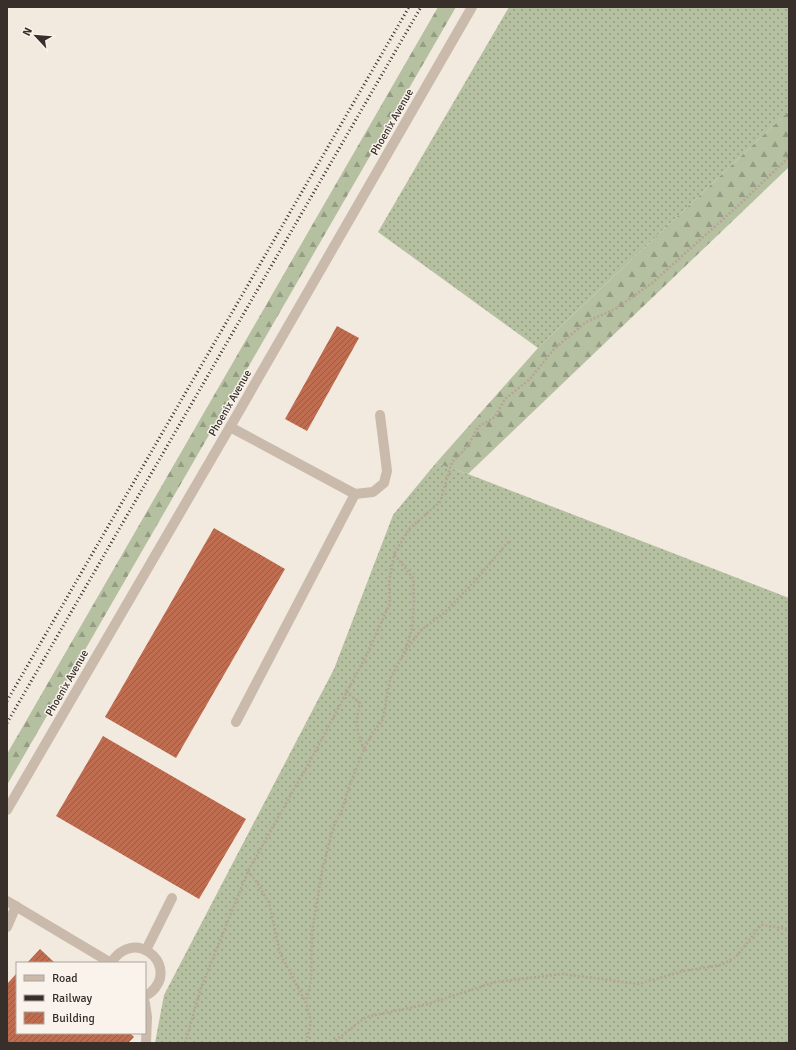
<svg xmlns="http://www.w3.org/2000/svg" width="796" height="1050" font-family="Signika,sans-serif">
<defs>
<pattern id="grass-dots" width="8" height="8" patternUnits="userSpaceOnUse"><rect width="8" height="8" fill="#b5c0a0"/><path d="M2 2h.1M6 6h.1" fill="none" stroke="#949c83" stroke-width="1.8" stroke-linecap="round"/></pattern>
<pattern id="forest-firs" width="22" height="20" patternUnits="userSpaceOnUse"><rect width="22" height="20" fill="#b5c0a0"/><path d="M5 1l3.5 6h-7zM16 11l3.5 6h-7z" fill="#949c83"/></pattern>
<pattern id="building-hatch" width="6" height="6" patternUnits="userSpaceOnUse"><rect width="6" height="6" fill="#bf6d50"/><path d="M-1 1l2-2M0 6l6-6M5 7l2-2" fill="none" stroke="#9c5a43"/></pattern>
</defs>
<rect width="100%" height="100%" fill="#f2e9df"/>
<g fill="url(#grass-dots)">
<path d="M509 7H789V111L538 348 378 232Z"/>
<path d="M436 463 468 474 789 598V1043H155L164 995 334 669 393 515Z"/>
</g>
<g fill="url(#forest-firs)">
<path d="M438 7H456L7 785V754Z"/>
<path d="M789 111V167L468 474 436 463 538 348Z"/>
</g>
<g fill="url(#building-hatch)">
<path d="M337 326 359 338 307 431 285 419Z"/>
<path d="M214 528 285 569 176 758 105 717Z"/>
<path d="M103 736 246 819 199 899 56 816Z"/>
<path d="M40 949 55 963H27Z"/>
<path d="M17 973V1033H130L134 1037 128 1043H7V984Z"/>
</g>
<g fill="none" stroke-linecap="round" stroke-linejoin="round">
<g stroke="#b5a496" stroke-width="2.5" stroke-dasharray="2 2" stroke-linecap="butt">
<path d="M404 653 412 629 414 603 413 578 394 554 410 528 440 502 452 462 468 446 478 427 495 417 505 399 530 379 554 349 586 322 615 309 652 283 740 204 789 157"/>
<path d="M346 692 360 703C355 722 356 731 364 749"/>
<path d="M248 871 256 881 269 903 280 953 306 1003 311 1022 306 1043"/>
<path d="M306 1003 311 980 312 932 322 871 333 828 342 810 349 787 364 749 372 734 383 719 390 679 404 653 421 630 444 613 475 581 510 540"/>
<path d="M185 1043 201 988 248 871 315 752 368 652 390 603 389 582 394 555"/>
<path d="M332 1043 366 1017 428 1004 495 982 563 974 639 984 683 971 721 965 736 957 761 925 789 929"/>
</g>
<g stroke="#c9baac" stroke-width="10">
<path d="M230 427 355 494 236 722"/>
<path d="M355 494 373 492 384 483 387 471 380 415"/>
<path d="M7 810 230 427 472 7"/>
<path d="M7 901 111 963"/>
<path d="M7 927 16 906"/>
<path d="M146 950 172 898"/>
<path d="M111 963C133 927 176 962 155 988 152 992 149 994 145 996"/>
<path d="M145 1003 147 1017 146 1043"/>
</g>
<g stroke="#382f2a" stroke-width="3" stroke-dasharray="1 3" stroke-linecap="butt">
<path d="M7 701 409 7"/>
<path d="M7 723 421 7"/>
</g>
</g>
<g text-anchor="middle" dominant-baseline="central" stroke-width="3" stroke-linejoin="round" paint-order="stroke">
<g font-size="11" fill="#382f2a" stroke="#f9f3ec">
<text transform="translate(392 122) rotate(-60)">Phoenix Avenue</text>
<text transform="translate(230 403) rotate(-60)">Phoenix Avenue</text>
<text transform="translate(67 683) rotate(-60)">Phoenix Avenue</text>
</g>
</g>
<rect width="796" height="1050" fill="none" stroke="#382f2a" stroke-width="16"/>
<rect x="16" y="962" width="130" height="72" fill="#f9f3ec" stroke="#aca59e"/>
<rect x="24" y="975" width="20" height="6" fill="#c9baac" stroke="#aca59e"/>
<text x="52" y="982" font-size="12" fill="#382f2a">Road</text>
<rect x="24" y="995" width="20" height="6" fill="#382f2a" stroke="#aca59e"/>
<text x="52" y="1002" font-size="12" fill="#382f2a">Railway</text>
<rect x="24" y="1012" width="20" height="12" fill="url(#building-hatch)" stroke="#aca59e"/>
<text x="52" y="1022" font-size="12" fill="#382f2a">Building</text>
<g transform="translate(36 36) rotate(296)" stroke="#f9f3ec" stroke-width="3" paint-order="stroke">
<path d="M0-3L7 15L0 10L-7 15Z" fill="#382f2a"/>
<text y="-6" font-size="11" font-weight="bold" text-anchor="middle" fill="#382f2a">N</text>
</g>
</svg>
